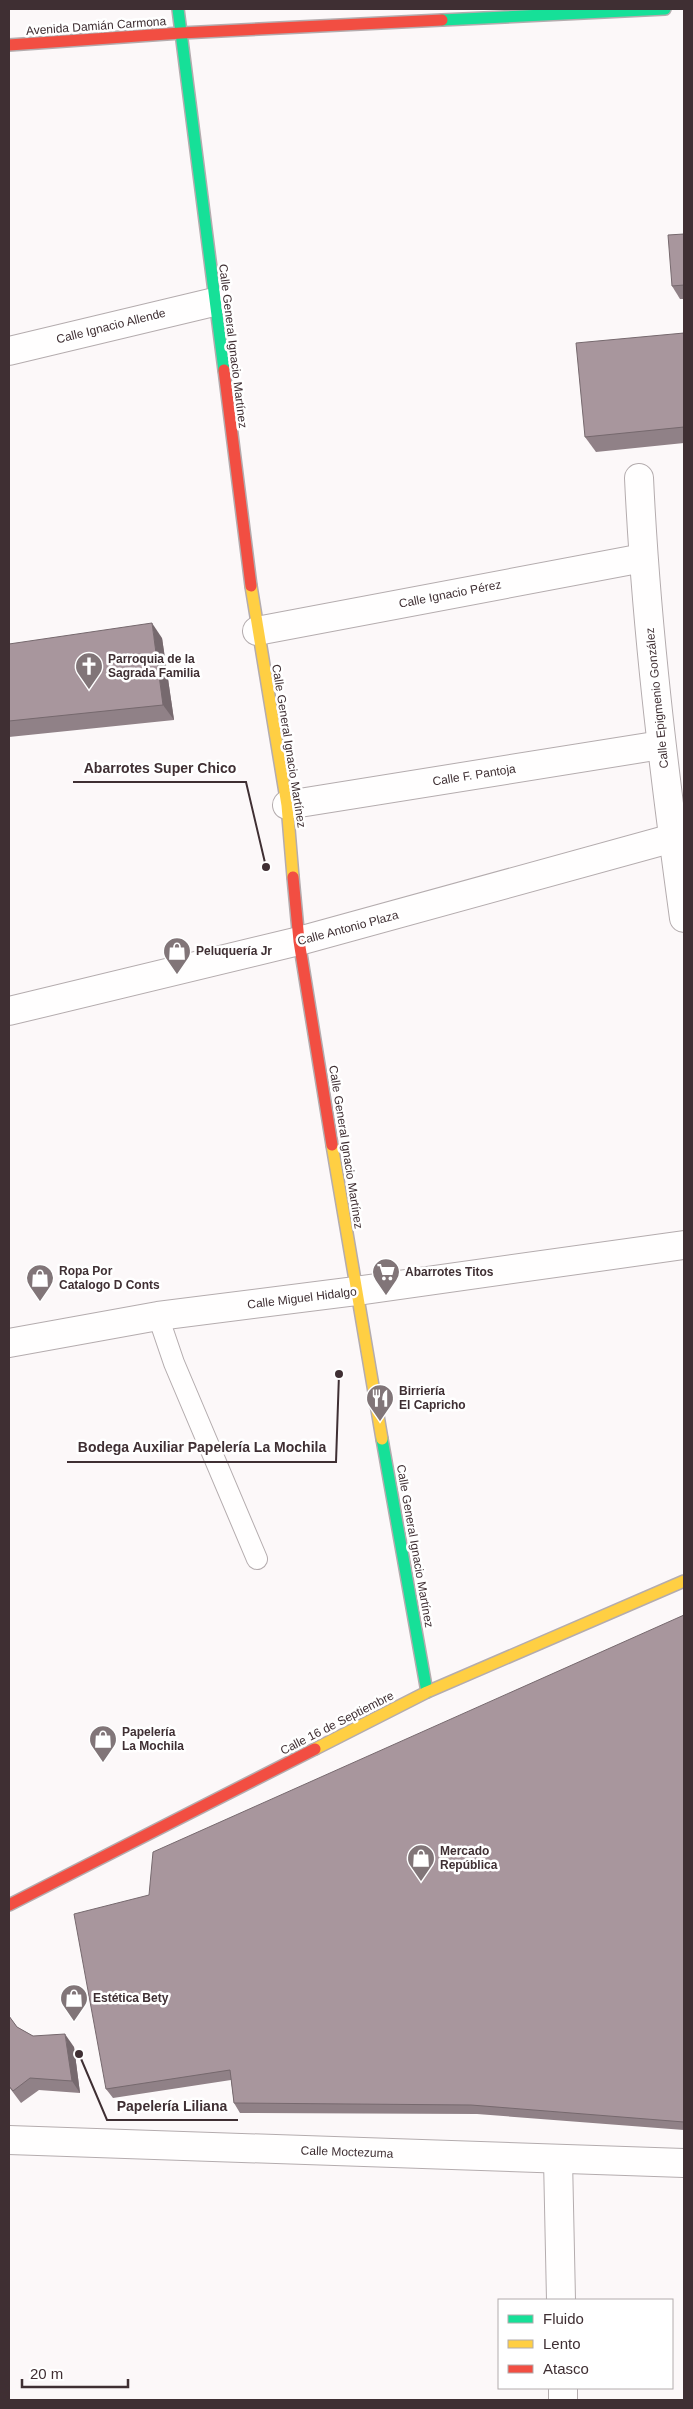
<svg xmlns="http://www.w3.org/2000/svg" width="693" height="2409" font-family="Helvetica,sans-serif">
<rect width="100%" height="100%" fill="#fcf8f9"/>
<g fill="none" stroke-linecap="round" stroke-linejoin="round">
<g stroke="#b4acae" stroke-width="22">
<path id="lane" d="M158 1316 174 1363 257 1559"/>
</g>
<g stroke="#b4acae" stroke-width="30">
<g id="street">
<path d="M9 351 214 302"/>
<path d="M639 478C646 626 664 772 684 918"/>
<path d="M257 631 643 558"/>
<path d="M287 805 661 745"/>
<path d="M9 1011 299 941 684 835"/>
<path d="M9 1343 158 1316 356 1291 684 1245"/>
<path d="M9 2140 684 2163"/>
<path d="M558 2159 561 2300"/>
<path d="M563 2388V2400"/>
</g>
</g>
<g stroke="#b4acae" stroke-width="14">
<g id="fast">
<path d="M178 9 224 370"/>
<path d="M442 20 665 9"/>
<path d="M382 1439 427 1692"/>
</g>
</g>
<g stroke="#b4acae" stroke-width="14">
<g id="slow">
<path d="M251 586 287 805 293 877"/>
<path d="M332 1145 382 1439"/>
<path d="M315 1749 427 1692 684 1581"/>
</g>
</g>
<g stroke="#b4acae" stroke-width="14">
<g id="jam">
<path d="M9 45 181 33 442 20"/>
<path d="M224 370 251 586"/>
<path d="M293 877 299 941 332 1145"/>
<path d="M9 1905 315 1749"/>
</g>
</g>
<use href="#lane" stroke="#fffefe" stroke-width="20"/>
<use href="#street" stroke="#fffefe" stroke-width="28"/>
<use href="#fast" stroke="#16e098" stroke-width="11"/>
<use href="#slow" stroke="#ffcf43" stroke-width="11"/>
<use href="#jam" stroke="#f24e42" stroke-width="11"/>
</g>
<g fill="#908187">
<path d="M684 234V299H680L672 286Z"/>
<path d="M684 333V443L596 452 585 437Z"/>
<path d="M162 638 174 720 9 737V644Z"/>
<path d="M684 1615V2130L477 2114 240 2113 234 2103 231 2080 113 2098 106 2089 149 1895Z"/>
<path d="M9 2016 17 2027 33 2036 74 2047 80 2093 39 2090 21 2103 9 2087Z"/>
</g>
<g fill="#76696e">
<path d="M152 623 162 638 174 720 163 705Z"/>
<path d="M65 2034 74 2047 80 2093 72 2081Z"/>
</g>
<g fill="#a8969d" stroke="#76696e">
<path d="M684 234V285L672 286 668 235Z"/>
<path d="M684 333V427L585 437 576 343Z"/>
<path d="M152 623 163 705 9 721V644Z"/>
<path d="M684 1615V2122L471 2105 234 2103 230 2070 106 2089 74 1914 149 1895 153 1852Z"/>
<path d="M9 2016 17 2027 33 2036 65 2034 72 2081 30 2078 13 2091 9 2086Z"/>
</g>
<defs>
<g id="church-pin" transform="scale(1.4375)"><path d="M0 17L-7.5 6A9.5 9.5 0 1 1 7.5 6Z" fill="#817578" stroke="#fff"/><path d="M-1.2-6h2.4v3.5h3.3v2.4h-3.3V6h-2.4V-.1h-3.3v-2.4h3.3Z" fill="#fff"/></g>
<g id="shop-pin" transform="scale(1.4375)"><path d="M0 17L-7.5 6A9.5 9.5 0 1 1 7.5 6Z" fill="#817578" stroke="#fff"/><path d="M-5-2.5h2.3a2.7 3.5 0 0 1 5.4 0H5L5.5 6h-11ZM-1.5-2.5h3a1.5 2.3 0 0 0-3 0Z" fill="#fff"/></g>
<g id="supermarket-pin" transform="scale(1.4375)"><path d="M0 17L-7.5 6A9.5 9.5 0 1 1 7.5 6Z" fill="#817578" stroke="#fff"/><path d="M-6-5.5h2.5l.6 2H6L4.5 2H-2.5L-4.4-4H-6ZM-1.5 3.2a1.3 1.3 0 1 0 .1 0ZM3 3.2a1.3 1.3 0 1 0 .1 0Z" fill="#fff"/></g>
<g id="restaurant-pin" transform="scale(1.4375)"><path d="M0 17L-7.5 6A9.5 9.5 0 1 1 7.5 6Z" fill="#817578" stroke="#fff"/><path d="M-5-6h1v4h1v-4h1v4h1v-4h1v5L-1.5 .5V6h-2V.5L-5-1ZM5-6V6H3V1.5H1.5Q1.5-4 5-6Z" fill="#fff"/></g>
</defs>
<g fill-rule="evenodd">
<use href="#church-pin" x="89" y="666"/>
<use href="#shop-pin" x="177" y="951"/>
<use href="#supermarket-pin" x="386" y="1272"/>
<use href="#shop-pin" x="40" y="1278"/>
<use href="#restaurant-pin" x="380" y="1398"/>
<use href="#shop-pin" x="103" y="1739"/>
<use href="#shop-pin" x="421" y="1858"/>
<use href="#shop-pin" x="74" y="1998"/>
</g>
<g text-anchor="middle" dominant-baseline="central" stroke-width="5" stroke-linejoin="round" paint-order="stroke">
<g font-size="12" fill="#3f2f33" stroke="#fff">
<text transform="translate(96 26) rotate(-4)">Avenida Damián Carmona</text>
<text transform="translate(111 326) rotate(-14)">Calle Ignacio Allende</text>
<text transform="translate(233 346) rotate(83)">Calle General Ignacio Martínez</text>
<text transform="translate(450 594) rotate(-11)">Calle Ignacio Pérez</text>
<text transform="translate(657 698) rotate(-96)">Calle Epigmenio González</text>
<text transform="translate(289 746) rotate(81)">Calle General Ignacio Martínez</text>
<text transform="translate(474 775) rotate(-9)">Calle F. Pantoja</text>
<text transform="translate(348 928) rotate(-15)">Calle Antonio Plaza</text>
<text transform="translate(346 1147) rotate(81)">Calle General Ignacio Martínez</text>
<text transform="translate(302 1298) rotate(-7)">Calle Miguel Hidalgo</text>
<text transform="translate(415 1546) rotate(80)">Calle General Ignacio Martínez</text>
<text transform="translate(337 1723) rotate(-27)">Calle 16 de Septiembre</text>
<text transform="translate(347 2152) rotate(2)">Calle Moctezuma</text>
</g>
<g font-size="12" font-weight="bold" fill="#3f2f33" stroke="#fff" text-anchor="start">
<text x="108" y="659">Parroquia de la<tspan x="108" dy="14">Sagrada Familia</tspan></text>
<text x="196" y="951">Peluquería Jr</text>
<text x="59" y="1271">Ropa Por<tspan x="59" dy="14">Catalogo D Conts</tspan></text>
<text x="405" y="1272">Abarrotes Titos</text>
<text x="399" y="1391">Birriería<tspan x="399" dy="14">El Capricho</tspan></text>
<text x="122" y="1732">Papelería<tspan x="122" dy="14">La Mochila</tspan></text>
<text x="440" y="1851">Mercado<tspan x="440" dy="14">República</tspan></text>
<text x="93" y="1998">Estética Bety</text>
</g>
</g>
<path fill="none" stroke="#3f2f33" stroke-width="2" d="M266 867L246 782H73M339 1374L336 1462H67M79 2054L107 2120H238"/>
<g fill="#3f2f33" stroke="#fff" stroke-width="2">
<circle cx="266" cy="867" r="5"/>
<circle cx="339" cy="1374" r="5"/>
<circle cx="79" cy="2054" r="5"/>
</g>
<g font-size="14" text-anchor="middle" font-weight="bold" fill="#3f2f33" stroke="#fff" stroke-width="5" stroke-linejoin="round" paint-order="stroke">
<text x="160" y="773">Abarrotes Super Chico</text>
<text x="202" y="1452">Bodega Auxiliar Papelería La Mochila</text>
<text x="172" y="2111">Papelería Liliana</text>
</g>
<rect width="693" height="2409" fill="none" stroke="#3f2f33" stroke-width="20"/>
<rect x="498" y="2299" width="175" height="90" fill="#ffffff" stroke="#b2acad"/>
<rect x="508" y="2315" width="25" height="8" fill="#16e098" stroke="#b2acad"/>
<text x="543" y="2324" font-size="15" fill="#3f2f33">Fluido</text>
<rect x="508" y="2340" width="25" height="8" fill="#ffcf43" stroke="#b2acad"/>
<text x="543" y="2349" font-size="15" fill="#3f2f33">Lento</text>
<rect x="508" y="2365" width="25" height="8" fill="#f24e42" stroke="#b2acad"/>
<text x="543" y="2374" font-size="15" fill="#3f2f33">Atasco</text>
<path d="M22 2379v8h106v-8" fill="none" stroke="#3f2f33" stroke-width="2.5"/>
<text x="30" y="2379" font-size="15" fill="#3f2f33" stroke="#ffffff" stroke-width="4" paint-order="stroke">20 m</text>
</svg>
